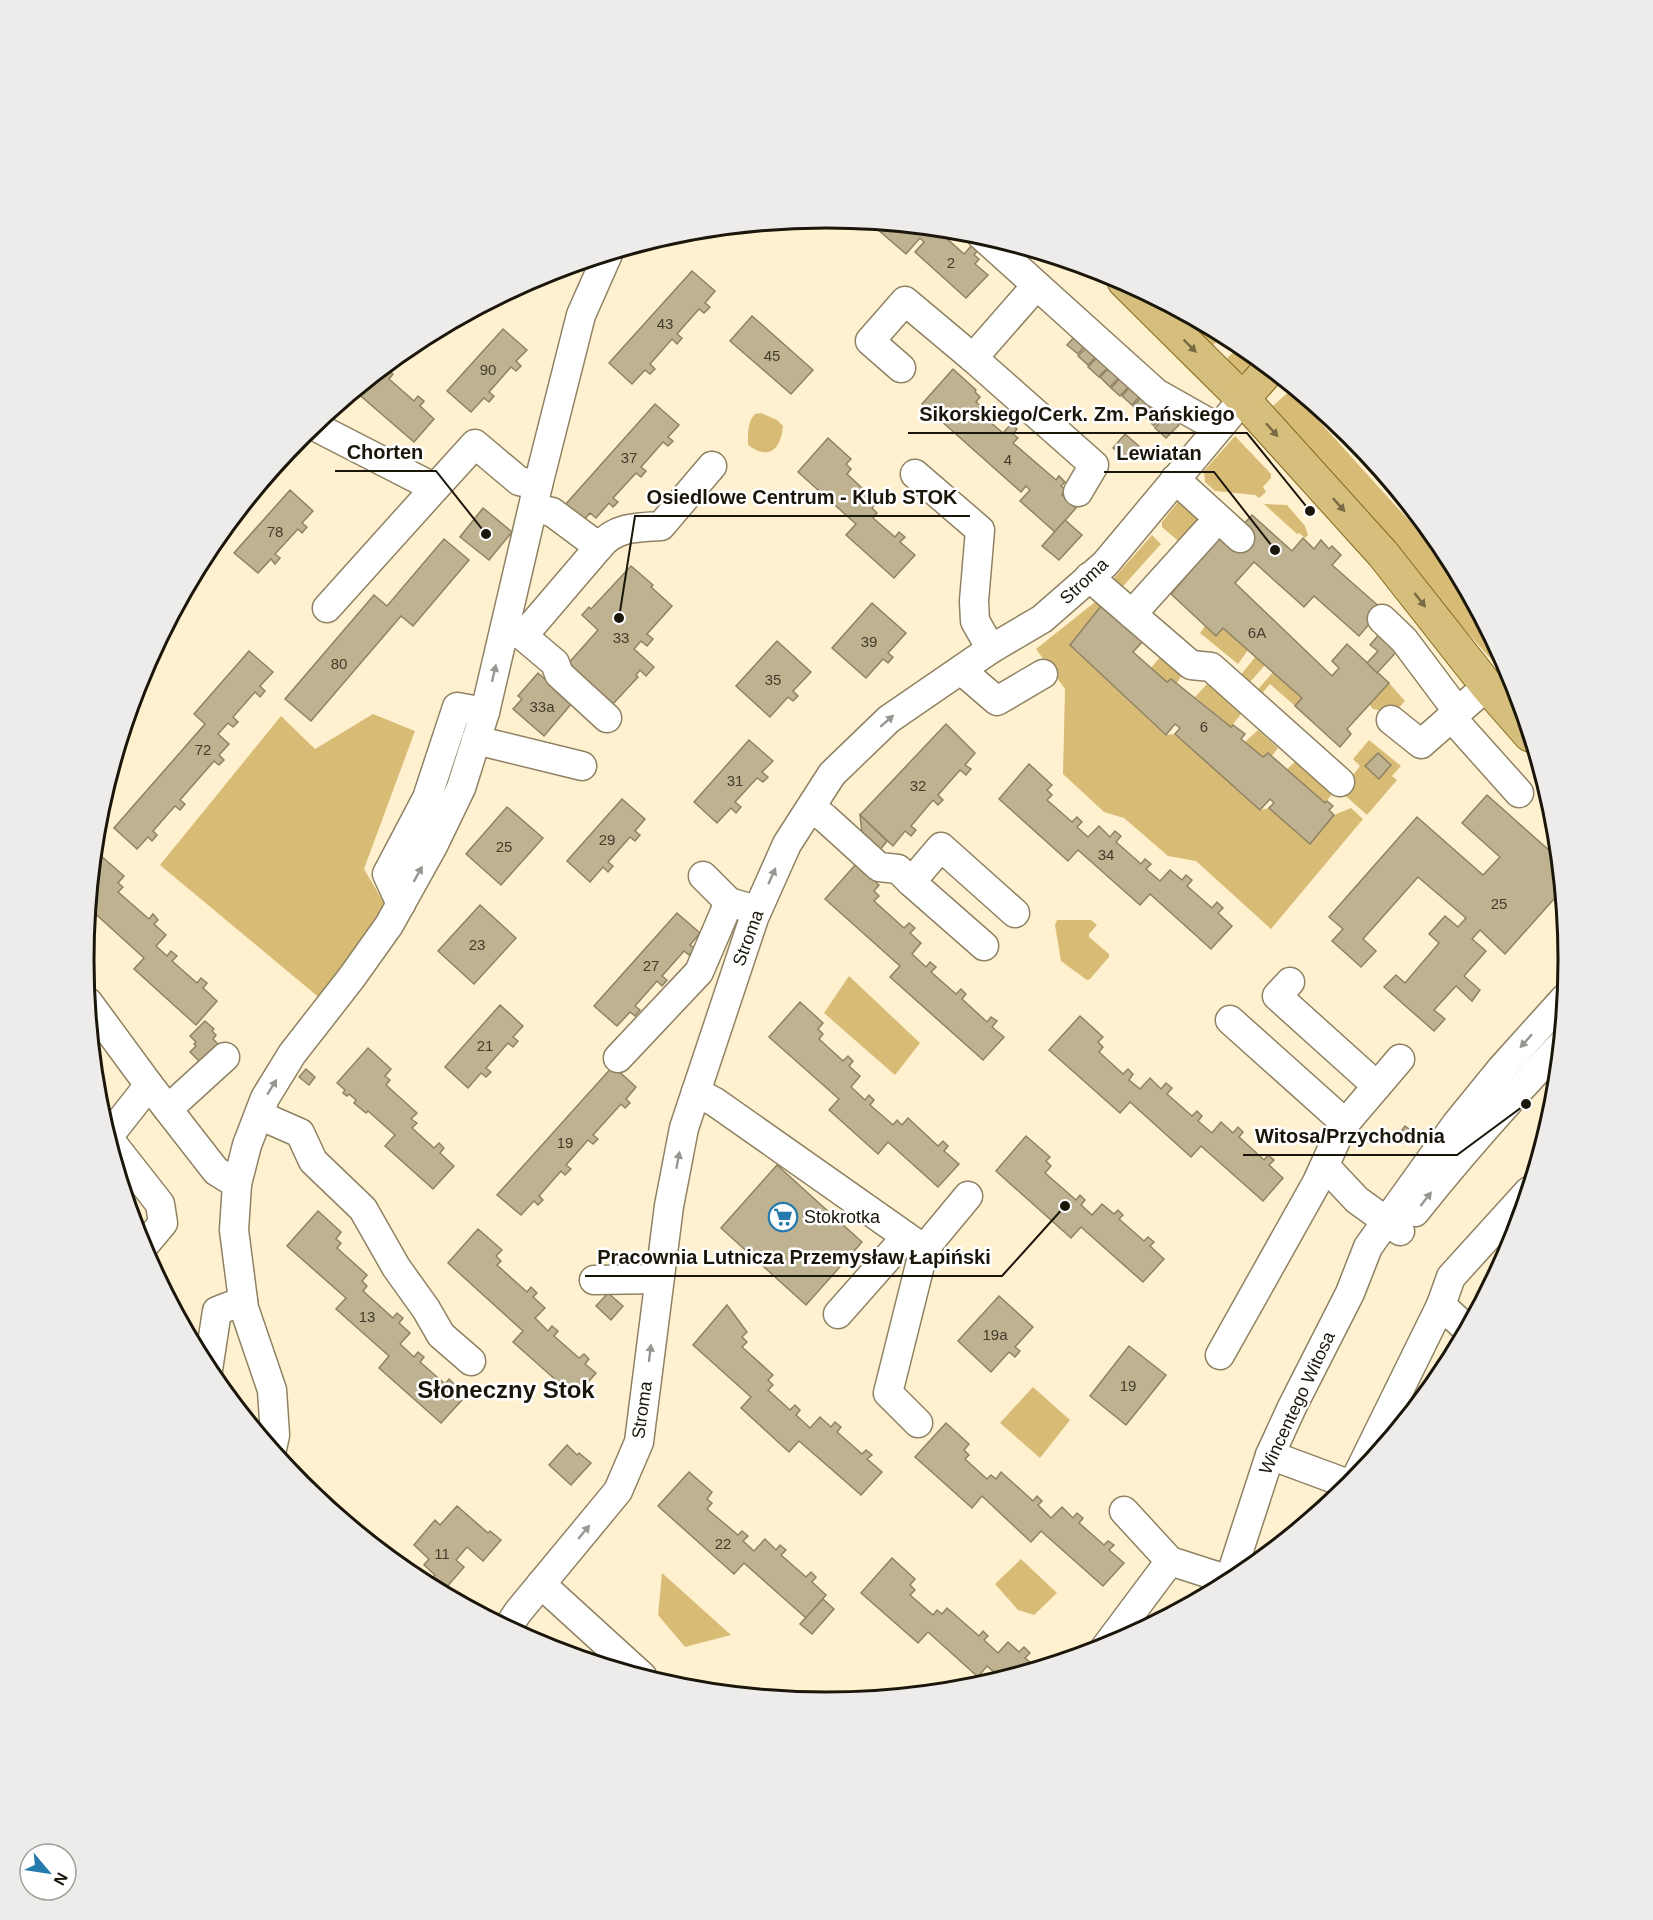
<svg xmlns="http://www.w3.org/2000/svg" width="1653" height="1920" font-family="Arial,sans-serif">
<rect width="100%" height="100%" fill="#fff1cf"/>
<g fill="#d8bc76">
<path d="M1171 306 1224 335 1210 348Z"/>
<path d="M1242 345 1259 359 1249 372C1239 374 1235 371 1227 365L1228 357Z"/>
<path d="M1291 390 1460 577 1513 676 1516 687 1268 410Z"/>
<path d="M761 413 777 420 783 426C781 449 769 461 748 445 748 434 747 422 755 414Z"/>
<path d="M1235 436 1271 474V478L1263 487 1266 492 1259 498 1255 495 1215 491 1205 482 1204 471Z"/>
<path d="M1181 498 1202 517 1184 546 1162 527V522Z"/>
<path d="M1264 504 1287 505 1305 526 1308 535 1305 538 1299 533 1297 534Z"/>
<path d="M1152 535 1161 544 1116 594 1108 585Z"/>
<path d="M1095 602 1101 606 1070 645 1165 735 1175 734 1260 810 1269 808 1310 844 1334 815 1351 808 1363 819 1271 929 1196 861 1168 856 1124 818 1104 812 1063 774 1065 689 1036 649Z"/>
<path d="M1205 626 1223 628 1248 650 1238 664 1200 633Z"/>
<path d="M1256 656 1265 665 1244 689 1235 682Z"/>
<path d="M1160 657 1181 676 1177 683 1171 679 1167 682 1151 668Z"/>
<path d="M1273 672 1302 698 1295 706 1270 684 1260 696H1252Z"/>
<path d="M1208 683 1241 714 1231 727 1195 697Z"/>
<path d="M1389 683 1405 701 1394 713 1373 709 1369 704Z"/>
<path d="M373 714 415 731 364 869 387 908 322 1000 160 865 281 716 315 749Z"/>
<path d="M1258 730 1278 748 1272 756 1263 757 1245 742Z"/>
<path d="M1369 740 1401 766 1392 776 1397 780 1367 815 1340 791 1360 766 1353 759Z"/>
<path d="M1295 762 1332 794 1325 803 1286 770Z"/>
<path d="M1057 920H1091L1097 925 1089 934V937L1109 954V957L1090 979 1087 980 1061 961 1055 925Z"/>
<path d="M849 976 920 1043 895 1075 824 1013Z"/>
<path d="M1033 1387 1070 1420 1040 1458 1000 1423Z"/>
<path d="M1021 1559 1057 1593 1034 1615 1018 1610 995 1584Z"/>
<path d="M662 1573 731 1635 685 1647 658 1615Z"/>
</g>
<g fill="#bfb291" stroke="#8f8263" stroke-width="1.5">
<path d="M869 222 935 228 964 254 972 245 978 250 974 255 979 259 975 264 988 275 966 298 915 252 924 242 920 238 906 254Z"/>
<path d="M692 271 715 291 705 303 710 307 704 313 699 309 677 334 682 338 677 344 672 339 650 364 655 369 650 374 645 370 632 384 609 363Z"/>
<path d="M492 301 482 312 478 308Z"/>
<path d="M752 316 813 370 791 394 730 341Z"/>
<path d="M503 329 527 350 516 361 521 366 516 371 511 367 489 392 494 396 489 402 484 398 471 412 447 391Z"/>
<path d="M1079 332 1089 341 1078 354 1067 345Z"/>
<path d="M1091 343 1101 352 1088 365 1078 356Z"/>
<path d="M1102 352 1113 362 1099 377 1088 367Z"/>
<path d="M1113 364 1123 373 1110 387 1100 377Z"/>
<path d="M387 369 393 374 389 379 414 401 418 396 424 401 420 406 434 419 414 442 355 391 380 371 383 374Z"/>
<path d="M953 369 976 390 975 392 980 397 976 402 981 406 977 411 1003 433 1011 424 1017 429 1013 434 1018 438 1013 443 1056 480 1059 476 1065 482 1061 486 1066 490 1062 495 1076 508 1055 532 1020 501 1030 490 1026 486 1021 492 922 404Z"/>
<path d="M1124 374 1133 382 1120 396 1111 388Z"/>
<path d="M1134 382 1144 391 1132 405 1122 396Z"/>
<path d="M1145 393 1155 402 1143 416 1133 406Z"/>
<path d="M1156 403 1166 413 1154 426 1144 416Z"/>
<path d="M655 404 679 425 668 437 673 441 668 446 663 442 641 467 646 471 641 477 636 473 613 498 618 502 613 507 609 503 596 518 590 513 583 521 565 505Z"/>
<path d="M1167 414 1179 425 1166 438 1155 428Z"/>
<path d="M1125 434 1140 447 1128 460 1113 448Z"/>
<path d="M828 438 851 459 846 464 851 469 847 474 877 502 872 508 877 513 873 518 895 537 899 532 905 537 900 542 915 555 894 578 846 535 856 524 798 472Z"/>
<path d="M290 490 313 511 302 523 307 527 302 533 298 529 275 554 280 558 275 564 271 559 258 573 234 553Z"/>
<path d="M483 508 512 532 489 560 460 537Z"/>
<path d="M1252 515 1292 551 1303 538 1314 549 1321 540 1329 549 1332 546 1341 555 1332 565 1382 609 1359 636 1314 596 1304 607 1254 562 1235 583 1332 676 1339 668 1332 661 1347 644 1389 683 1347 729 1351 734 1340 747 1295 706 1302 698 1223 628 1216 636 1171 594 1222 534 1239 529Z"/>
<path d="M1065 520 1082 535 1059 560 1042 546Z"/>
<path d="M444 539 469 560 413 626 401 616 311 721 285 699 374 595 387 606Z"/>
<path d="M631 566 653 585 651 587 672 606 647 634 653 639 647 646 641 641 634 649 654 667 646 676 640 670 636 675 638 677 612 705 567 665 598 630 582 615 589 607 591 609Z"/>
<path d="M872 603 906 633 888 653 893 657 888 663 883 659 866 678 832 648Z"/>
<path d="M1101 606 1143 641 1133 652 1167 682 1171 679 1231 727 1233 725 1245 734 1241 739 1263 757 1268 753 1325 803 1327 801 1333 806 1329 810 1334 815 1310 844 1269 808 1274 803 1270 799 1260 810 1175 734 1180 728 1175 724 1166 735 1070 645Z"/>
<path d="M1382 631 1400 648 1377 673 1367 663 1378 651 1370 645Z"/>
<path d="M777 641 811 672 793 691 798 696 793 701 788 697 770 717 736 686Z"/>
<path d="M249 651 273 672 260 686 265 691 260 697 255 692 233 717 238 722 233 727 228 723 218 734 229 744 219 755 224 760 219 765 214 761 180 800 185 804 180 810 175 806 153 831 157 835 152 841 148 837 137 849 114 828 205 724 194 714Z"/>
<path d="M538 673 572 703 544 736 513 709 522 699 518 696Z"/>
<path d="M946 724 975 753 965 765 971 769 966 775 960 770 938 795 943 800 938 805 933 800 911 826 916 830 911 836 905 831 893 846 860 815Z"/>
<path d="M749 740 773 761 762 772 768 777 763 782 757 778 735 802 741 807 736 813 731 808 717 823 694 802Z"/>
<path d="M1378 753 1391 765 1379 779 1365 766Z"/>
<path d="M1029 764 1052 785 1047 790 1052 795 1047 800 1072 822 1077 817 1082 822 1077 827 1088 837 1099 826 1110 837 1115 831 1121 836 1116 842 1141 864 1145 859 1151 864 1146 869 1160 881 1170 870 1182 880 1186 875 1192 880 1187 886 1212 908 1217 902 1223 908 1218 913 1232 926 1211 949 1150 894 1140 905 1078 850 1068 861 999 799Z"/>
<path d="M1487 795 1559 859 1562 890 1505 954 1480 930 1472 939 1486 951 1464 976 1480 990 1472 1001 1456 986 1434 1010 1445 1019 1434 1031 1384 987 1396 975 1405 983 1439 943 1429 934 1445 916 1458 927 1466 918 1418 877 1363 939 1376 951 1361 967 1332 941 1343 929 1329 917 1417 817 1483 875 1500 857 1462 823Z"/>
<path d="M622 799 645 819 635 831 640 835 635 841 630 837 608 862 613 866 608 872 603 867 590 882 567 861Z"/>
<path d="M507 807 543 838 501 885 466 854Z"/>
<path d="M860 815 887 841 880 850 862 833Z"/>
<path d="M100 855 124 876 118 883 123 887 118 892 149 919 153 914 158 920 154 924 166 935 156 946 167 956 171 951 177 956 172 961 197 983 201 978 207 983 203 988 217 1001 196 1025 134 969 144 958 89 908 94 862Z"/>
<path d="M856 864 879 885 874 891 879 896 874 901 904 928 909 923 915 928 910 933 921 943 912 954 926 967 930 962 936 967 931 972 956 994 961 989 966 994 962 999 987 1022 991 1017 997 1021 992 1027 1004 1037 983 1060 890 977 900 966 825 899Z"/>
<path d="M480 905 516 938 474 984 438 951Z"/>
<path d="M677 913 700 933 690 945 695 949 689 955 684 951 662 976 667 980 662 986 657 981 635 1006 640 1010 635 1016 630 1012 617 1026 594 1006Z"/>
<path d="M800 1002 823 1023 818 1029 823 1034 819 1039 843 1061 848 1056 853 1061 849 1066 860 1076 851 1087 865 1100 869 1095 874 1100 870 1105 893 1125 897 1120 902 1125 908 1118 938 1146 943 1141 948 1146 944 1151 959 1164 938 1187 888 1142 878 1154 829 1110 839 1099 769 1037Z"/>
<path d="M500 1005 523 1026 513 1037 518 1041 513 1047 508 1043 486 1068 491 1072 486 1077 481 1073 468 1088 445 1067Z"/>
<path d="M1080 1016 1103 1037 1098 1042 1103 1047 1099 1052 1123 1074 1128 1069 1133 1074 1129 1080 1140 1089 1150 1078 1161 1089 1166 1083 1172 1088 1167 1094 1192 1116 1197 1111 1202 1116 1198 1121 1212 1133 1221 1122 1233 1133 1238 1127 1243 1132 1239 1137 1264 1160 1268 1155 1274 1160 1269 1165 1283 1178 1263 1201 1201 1146 1191 1157 1130 1102 1120 1113 1049 1050Z"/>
<path d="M205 1021 214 1029 212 1031 216 1035 213 1039 223 1049 205 1067 190 1052 196 1046 194 1044 196 1042 190 1036Z"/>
<path d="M368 1048 391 1069 385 1076 390 1080 386 1085 417 1113 411 1119 417 1123 412 1128 434 1148 439 1143 444 1148 440 1153 454 1166 433 1189 385 1146 395 1135 368 1111 366 1113 354 1103 356 1100 349 1094 347 1096 343 1093 345 1090 337 1083Z"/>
<path d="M613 1066 636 1087 626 1099 630 1103 625 1108 621 1104 593 1135 598 1139 593 1144 588 1140 566 1165 571 1169 565 1175 561 1171 539 1196 543 1200 538 1205 534 1201 521 1215 497 1195Z"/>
<path d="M306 1069 315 1077 309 1085 299 1077Z"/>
<path d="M1405 1126 1413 1132 1404 1143 1397 1137Z"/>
<path d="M1026 1136 1050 1157 1046 1161 1051 1166 1045 1173 1076 1200 1080 1195 1085 1200 1081 1205 1092 1215 1102 1204 1114 1214 1118 1210 1123 1215 1119 1219 1144 1241 1148 1237 1154 1242 1150 1246 1164 1259 1143 1282 1081 1227 1071 1238 996 1171Z"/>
<path d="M777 1165 862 1242 806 1305 721 1228Z"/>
<path d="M318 1211 341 1232 336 1239 341 1243 337 1248 367 1275 362 1281 367 1286 363 1291 393 1318 397 1313 403 1318 399 1323 410 1333 400 1344 414 1357 418 1352 424 1357 420 1362 445 1384 449 1379 455 1385 450 1389 462 1400 441 1423 379 1368 389 1356 336 1309 346 1298 287 1246Z"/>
<path d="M478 1229 502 1250 496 1256 501 1261 497 1265 527 1292 531 1287 537 1293 533 1297 545 1308 535 1318 548 1331 552 1326 558 1331 554 1336 579 1358 584 1354 589 1359 585 1364 596 1373 575 1397 513 1342 523 1331 448 1263Z"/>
<path d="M608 1293 623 1306 611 1320 596 1306Z"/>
<path d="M999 1296 1033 1327 1015 1347 1020 1351 1015 1357 1009 1352 991 1372 958 1341Z"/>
<path d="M727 1305 747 1332 742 1337 747 1342 742 1347 773 1375 768 1380 773 1385 768 1390 790 1410 795 1405 800 1410 796 1415 810 1428 820 1417 831 1427 835 1422 841 1427 837 1432 862 1454 866 1450 872 1455 867 1459 882 1472 861 1495 799 1441 789 1452 741 1408 751 1397 693 1345Z"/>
<path d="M1129 1346 1166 1375 1126 1425 1090 1396Z"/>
<path d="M946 1423 969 1444 964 1450 969 1455 965 1459 987 1479 991 1475 996 1479 1001 1472 1033 1501 1037 1496 1042 1501 1038 1505 1051 1518 1062 1507 1073 1518 1077 1513 1083 1518 1079 1523 1104 1545 1108 1541 1114 1545 1109 1550 1124 1563 1103 1586 1041 1531 1031 1542 982 1496 972 1508 915 1457Z"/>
<path d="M567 1445 577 1455 579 1453 591 1463 571 1485 549 1465Z"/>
<path d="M689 1472 712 1492 707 1499 712 1503 707 1509 738 1535 742 1531 748 1536 743 1541 754 1551 765 1539 776 1550 780 1545 786 1550 781 1555 806 1577 811 1572 816 1577 812 1582 826 1595 806 1618 744 1563 734 1574 658 1506Z"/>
<path d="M318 1494 349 1522 351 1520 362 1529 359 1532 316 1497Z"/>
<path d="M457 1506 488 1533 490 1531 501 1540 483 1561 467 1547 456 1560 464 1567 445 1589 432 1578 435 1575 424 1565 429 1559 414 1545 435 1520 440 1525Z"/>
<path d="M892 1558 915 1579 910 1585 915 1590 910 1595 933 1615 937 1610 942 1614 947 1608 979 1636 983 1631 988 1636 984 1640 998 1653 1008 1642 1019 1652 1024 1647 1030 1653 1025 1658 1037 1668 1002 1679 987 1666 978 1677 928 1632 918 1643 861 1593Z"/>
<path d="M823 1599 834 1609 812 1634 800 1624Z"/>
</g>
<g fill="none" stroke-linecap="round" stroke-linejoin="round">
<g stroke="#8f8263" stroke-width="31">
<g id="minor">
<path d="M981 235 1156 393 1218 428"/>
<path d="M1036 286 973 358 1094 465 1078 492"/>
<path d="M901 368 870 341 905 301 973 358"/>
<path d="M315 424 320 429 435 488 475 444 519 481 538 485"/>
<path d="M915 474 980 530 974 601 975 621 991 649"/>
<path d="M1175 479 1240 538"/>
<path d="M533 508 552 512 599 547C614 527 638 527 661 526L712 466"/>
<path d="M1089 577 1191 665 1211 667 1340 782"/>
<path d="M327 608 435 488"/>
<path d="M1132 614 1207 531"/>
<path d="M1382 619 1404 640 1458 712"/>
<path d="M505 629 523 636 555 663 559 674 607 718"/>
<path d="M523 636 599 547"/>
<path d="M961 670 997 701 1043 674"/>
<path d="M1452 718 1519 793"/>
<path d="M1391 720 1421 744 1487 686"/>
<path d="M476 740 582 766"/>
<path d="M811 808 825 818 879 867 898 869 911 882 941 847 1015 913"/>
<path d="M703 876 729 902 746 907"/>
<path d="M911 882 984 946"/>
<path d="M401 904 387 874 427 798 457 707 485 712"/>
<path d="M1290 982 1277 996 1377 1086"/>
<path d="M88 1002 149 1085 216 1171 237 1184"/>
<path d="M1230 1020 1345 1123"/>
<path d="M618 1058 699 972 729 902"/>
<path d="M696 1092 715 1102 924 1249 888 1393 918 1423"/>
<path d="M168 1109 225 1057"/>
<path d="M259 1115 300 1133 313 1161 363 1209 396 1267 426 1309 441 1335 471 1361"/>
<path d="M108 1137 149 1085"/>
<path d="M109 1139 160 1204 163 1223 142 1248"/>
<path d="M1325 1166 1357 1200 1400 1231"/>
<path d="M1415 1212C1461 1154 1510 1099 1561 1045"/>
<path d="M924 1249 968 1196"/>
<path d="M594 1280 659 1279"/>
<path d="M1441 1305 1451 1277 1529 1191"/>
<path d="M838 1314 906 1237"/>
<path d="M1220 1355 1317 1182 1342 1127 1400 1059"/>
<path d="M208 1370 217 1311 243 1301"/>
<path d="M272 1449 275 1435 272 1390 244 1308 234 1230 237 1184 247 1145 265 1098 292 1054 352 977 389 925 433 846 461 788 485 712 538 485 581 315 608 254"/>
<path d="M1270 1455 1351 1485"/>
<path d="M1354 1482 1441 1305 1467 1329"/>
<path d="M1124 1511 1170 1561 1229 1580"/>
<path d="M541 1584 642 1676"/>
<path d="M1228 1584 1270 1455 1292 1407 1350 1293 1368 1247 1457 1123 1501 1069 1565 998"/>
<path d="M508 1627 518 1612 618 1491 639 1442 669 1206 684 1128 754 918 787 844 832 774 889 719 991 649 1042 619 1105 564 1243 399"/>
<path d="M1105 1648 1170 1561"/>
</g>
</g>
<g stroke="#83681b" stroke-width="35">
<g id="major">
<path d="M1124 281 1243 399 1383 554 1487 686 1530 735"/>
<path d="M1243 399 1270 368"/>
</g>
</g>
<use href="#minor" stroke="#fff" stroke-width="28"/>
<use href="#major" stroke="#d6bf7c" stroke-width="33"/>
</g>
<defs><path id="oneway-solid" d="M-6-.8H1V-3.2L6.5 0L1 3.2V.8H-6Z" transform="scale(1.5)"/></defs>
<g fill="#786a43">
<use href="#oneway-solid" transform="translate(1190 346) rotate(45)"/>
<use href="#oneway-solid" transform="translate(1272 430) rotate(48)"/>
<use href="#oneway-solid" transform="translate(1339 505) rotate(48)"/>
<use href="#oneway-solid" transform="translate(1420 600) rotate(52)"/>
</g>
<g fill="#989691">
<use href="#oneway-solid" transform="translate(494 673) rotate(-77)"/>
<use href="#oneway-solid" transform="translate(887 721) rotate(-41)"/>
<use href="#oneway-solid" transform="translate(418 874) rotate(-61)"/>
<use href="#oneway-solid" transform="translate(772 876) rotate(-66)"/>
<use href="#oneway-solid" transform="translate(1526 1041) rotate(132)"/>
<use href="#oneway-solid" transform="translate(272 1087) rotate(-58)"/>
<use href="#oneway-solid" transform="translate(678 1160) rotate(-79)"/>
<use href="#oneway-solid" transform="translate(1426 1199) rotate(-52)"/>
<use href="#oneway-solid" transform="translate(650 1353) rotate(-83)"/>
<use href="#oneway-solid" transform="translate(584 1532) rotate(-50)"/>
</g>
<defs>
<g id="supermarket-ring" transform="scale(1.5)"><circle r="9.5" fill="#fff" stroke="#247aaa" stroke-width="1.5"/><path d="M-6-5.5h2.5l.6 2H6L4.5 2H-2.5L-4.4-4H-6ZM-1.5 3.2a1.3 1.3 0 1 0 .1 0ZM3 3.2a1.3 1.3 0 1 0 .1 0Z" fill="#247aaa"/></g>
</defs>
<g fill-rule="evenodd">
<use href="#supermarket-ring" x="783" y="1217"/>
</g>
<g text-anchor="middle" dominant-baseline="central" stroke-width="5" stroke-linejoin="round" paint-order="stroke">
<g font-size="15" fill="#443d2c">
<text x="951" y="262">2</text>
<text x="665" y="323">43</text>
<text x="772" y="355">45</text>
<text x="488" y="369">90</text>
<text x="629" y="457">37</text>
<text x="1008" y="459">4</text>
<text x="275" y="531">78</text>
<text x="1257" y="632">6A</text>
<text x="621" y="637">33</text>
<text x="869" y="641">39</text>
<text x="339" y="663">80</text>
<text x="773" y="679">35</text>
<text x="542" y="706">33a</text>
<text x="1204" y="726">6</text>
<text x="203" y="749">72</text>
<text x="735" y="780">31</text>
<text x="918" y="785">32</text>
<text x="607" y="839">29</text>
<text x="504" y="846">25</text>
<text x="1106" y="854">34</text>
<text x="1499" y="903">25</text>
<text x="477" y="944">23</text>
<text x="651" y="965">27</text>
<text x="485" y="1045">21</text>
<text x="565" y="1142">19</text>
<text x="367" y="1316">13</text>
<text x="995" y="1334">19a</text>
<text x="1128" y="1385">19</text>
<text x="723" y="1543">22</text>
<text x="442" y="1553">11</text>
</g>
<g font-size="18" fill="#1b160a" stroke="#fff">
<text transform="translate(1084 581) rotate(-43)">Stroma</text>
<text transform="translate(748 938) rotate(-70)">Stroma</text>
<text transform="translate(1297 1403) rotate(-65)">Wincentego Witosa</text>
<text transform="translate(642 1410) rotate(-82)">Stroma</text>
</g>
<g font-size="18" fill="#1b160a" stroke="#fff" text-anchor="start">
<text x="804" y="1217">Stokrotka</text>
</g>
<g font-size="24" font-weight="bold" fill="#1b160a" stroke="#fff">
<text x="506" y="1389">Słoneczny Stok</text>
</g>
</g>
<path d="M0 0H1653V1920H0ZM94 960a732 732 0 1 1 1464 0a732 732 0 1 1-1464 0Z" fill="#edeceb" fill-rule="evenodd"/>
<path fill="none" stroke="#1b160a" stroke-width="3" d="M94 960a732 732 0 1 1 1464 0a732 732 0 1 1-1464 0Z"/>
<path fill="none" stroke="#1b160a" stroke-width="2" d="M1310 511L1247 433H908M486 534L436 471H335M1275 550L1214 472H1104M619 618L635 516H970M1526 1104L1457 1155H1243M1065 1206L1002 1276H585"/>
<g fill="#1b160a" stroke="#fff" stroke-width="2">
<circle cx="1310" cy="511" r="6"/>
<circle cx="486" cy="534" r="6"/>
<circle cx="1275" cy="550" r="6"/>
<circle cx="619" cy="618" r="6"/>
<circle cx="1526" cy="1104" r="6"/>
<circle cx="1065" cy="1206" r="6"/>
</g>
<g font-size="20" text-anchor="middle" font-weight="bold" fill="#1b160a" stroke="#fff" stroke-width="5" stroke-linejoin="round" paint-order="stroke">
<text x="1077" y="421">Sikorskiego/Cerk. Zm. Pańskiego</text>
<text x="385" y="459">Chorten</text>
<text x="1159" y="460">Lewiatan</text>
<text x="802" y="504">Osiedlowe Centrum - Klub STOK</text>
<text x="1350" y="1143">Witosa/Przychodnia</text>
<text x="794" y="1264">Pracownia Lutnicza Przemysław Łapiński</text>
</g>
<g transform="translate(48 1872) rotate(119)"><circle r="28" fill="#ffffff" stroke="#a4a29d" stroke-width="1.5"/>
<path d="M0-4.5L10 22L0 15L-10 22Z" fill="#247aaa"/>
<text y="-9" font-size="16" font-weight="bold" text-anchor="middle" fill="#1b160a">N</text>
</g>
</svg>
